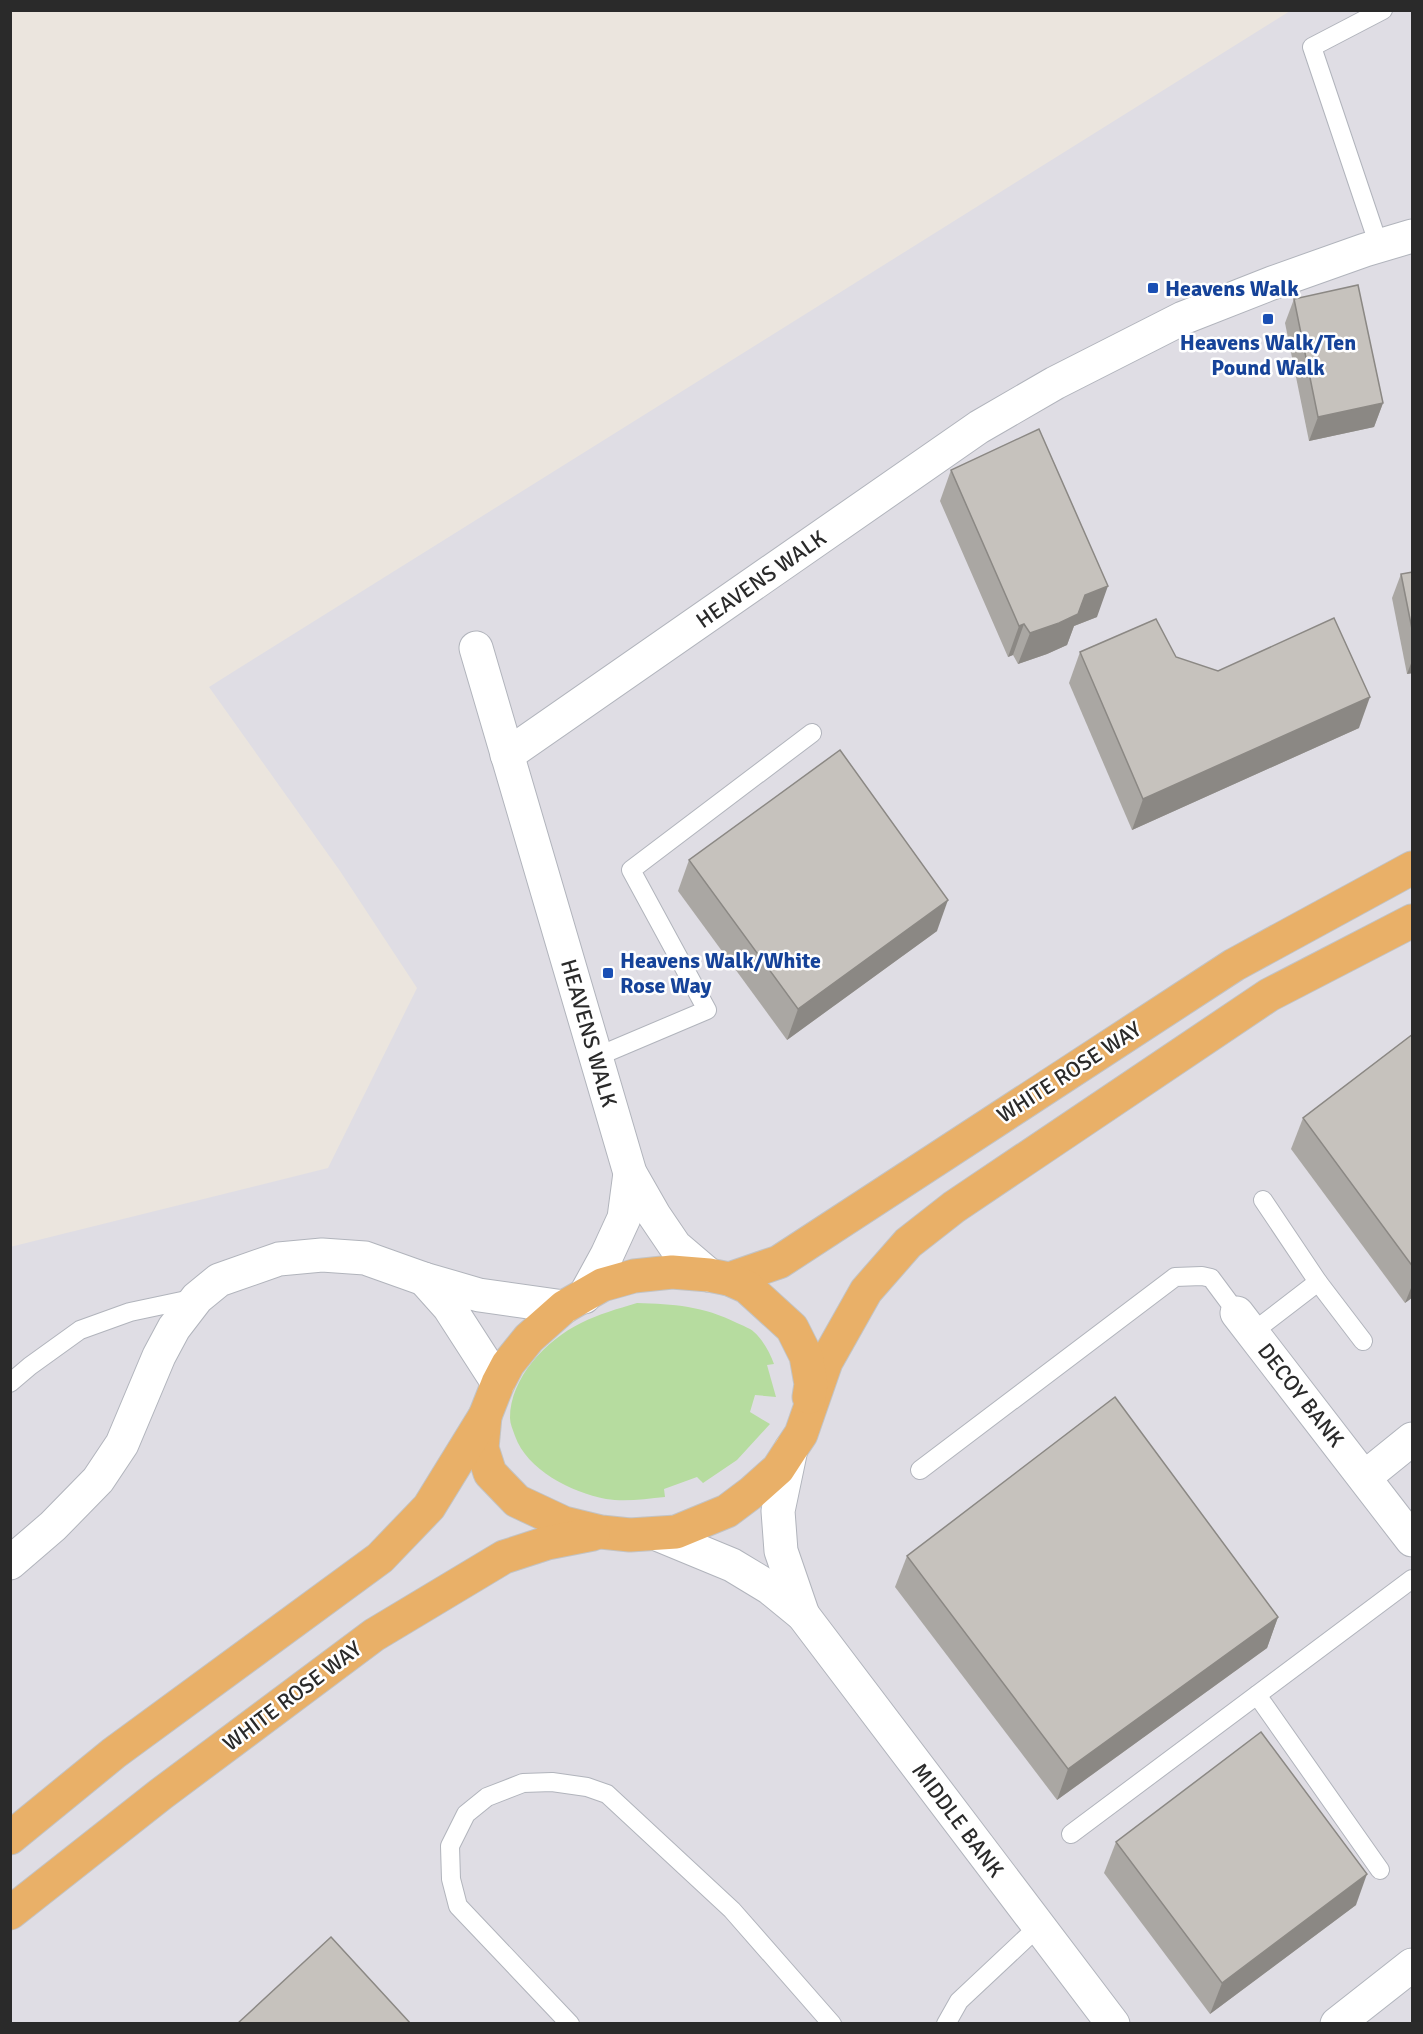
<svg xmlns="http://www.w3.org/2000/svg" width="1423" height="2034" font-family="Signika,sans-serif">
<rect width="100%" height="100%" fill="#ebe5de"/>
<path fill="#dfdde4" d="M1290 11H1412V2023H11L10 1247 328 1168 417 988 340 871 209 687Z"/>
<path fill="#b6dc9f" d="M637 1303C674 1304 703 1306 737 1323 743 1326 750 1328 754 1332 763 1340 770 1353 774 1364L767 1365 776 1397 755 1395 750 1412 770 1424 737 1460 703 1483 697 1477 664 1489 665 1497C645 1499 625 1502 606 1499 571 1492 527 1470 515 1436 513 1430 510 1424 510 1418 510 1378 546 1340 581 1323 599 1314 617 1309 637 1303Z"/>
<g fill="none" stroke-linecap="round" stroke-linejoin="round">
<g stroke="#b1b4bc" stroke-width="20">
<g id="service">
<path d="M1379 246 1312 47 1383 10"/>
<path d="M596 1057 707 1010 631 870 812 733"/>
<path d="M1318 1282 1363 1341"/>
<path d="M1253 1332 1318 1282 1263 1200"/>
<path d="M10 1383 30 1366 80 1330 130 1312 196 1298"/>
<path d="M920 1470 1175 1277 1202 1276 1211 1278 1237 1313"/>
<path d="M1257 1695 1380 1870"/>
<path d="M1071 1834 1412 1579"/>
<path d="M570 2024 458 1906 451 1879 450 1846 466 1814 487 1797 523 1783 552 1782 587 1787 607 1794 732 1910 832 2024"/>
<path d="M946 2024 959 2001 1039 1926"/>
</g>
</g>
<g stroke="#b1b4bc" stroke-width="35">
<g id="minor">
<path d="M476 648 630 1173 654 1215 675 1246 709 1275"/>
<path d="M507 755 979 427 1055 383 1183 318 1272 283 1365 250 1412 236"/>
<path d="M584 1297 607 1255 624 1218 630 1173"/>
<path d="M1237 1313 1412 1540"/>
<path d="M498 1383 449 1307 424 1279 479 1295 564 1307"/>
<path d="M791 1449 778 1511 781 1551 803 1615"/>
<path d="M1365 1477 1412 1439"/>
<path d="M657 1534 732 1565 770 1588 803 1615 1113 2024"/>
<path d="M10 1563 53 1526 98 1480 122 1444 159 1356 174 1328 197 1298 219 1280 279 1259 322 1255 365 1258 424 1279"/>
<path d="M1337 2024 1412 1965"/>
</g>
</g>
<g stroke="#c3c3c3" stroke-width="35">
<g id="trunk">
<path d="M729 1279 779 1262 1234 965 1412 868"/>
<path d="M485 1416 482 1448 490 1473 517 1501 564 1523 601 1532 630 1535 676 1532 727 1511 751 1493 778 1469 791 1449 801 1434 826 1362 866 1291 908 1243 954 1207 1269 995 1412 921"/>
<path d="M10 1838 114 1753 380 1558 429 1507 485 1416 498 1383 508 1364 529 1338 564 1307 602 1285 634 1276 672 1272 709 1275 729 1279 747 1287 792 1328 806 1356 811 1384 809 1397"/>
<path d="M10 1913 161 1794 374 1635 504 1557 547 1543 593 1534"/>
</g>
</g>
<use href="#service" stroke="#fff" stroke-width="18"/>
<use href="#minor" stroke="#fff" stroke-width="33"/>
<use href="#trunk" stroke="#e9b068" stroke-width="33"/>
</g>
<g fill="#aaa7a3">
<path d="M1294 299 1383 403 1374 427 1309 441 1285 323Z"/>
<path d="M951 470 1097 617 1074 626 1067 645 1047 654 1018 664 1013 655 1008 657 940 501Z"/>
<path d="M1413 572V673L1407 674 1392 598 1401 574Z"/>
<path d="M1080 652 1176 657 1359 728 1132 830 1069 683Z"/>
<path d="M689 860 937 931 787 1040 678 891Z"/>
<path d="M1413 1034V1297L1405 1303 1291 1149 1303 1118Z"/>
<path d="M907 1556 1278 1617 1267 1648 1057 1800 895 1587Z"/>
<path d="M1116 1842 1356 1905 1210 2014 1104 1873Z"/>
</g>
<g fill="#8b8884">
<path d="M1383 403 1374 427 1309 441 1318 417Z"/>
<path d="M1108 586 1097 617 1074 626 1067 645 1047 654 1018 664 1030 633 1085 595Z"/>
<path d="M1024 624 1013 655 1008 657 1019 626Z"/>
<path d="M1413 658V673L1407 674Z"/>
<path d="M1370 697 1359 728 1132 830 1143 799Z"/>
<path d="M948 900 937 931 787 1040 798 1009Z"/>
<path d="M1413 1283V1297L1405 1303Z"/>
<path d="M1278 1617 1267 1648 1057 1800 1068 1769Z"/>
<path d="M1367 1874 1356 1905 1210 2014 1222 1983Z"/>
</g>
<g fill="#c6c2bd" stroke="#8b8884" stroke-width="1.5">
<path d="M1358 285 1383 403 1318 417 1294 299Z"/>
<path d="M1039 429 1108 586 1085 595 1078 614 1059 623 1030 633 1024 624 1019 626 951 470Z"/>
<path d="M1413 572V634L1401 574Z"/>
<path d="M1334 618 1370 697 1143 799 1080 652 1156 619 1176 657 1218 671Z"/>
<path d="M840 750 948 900 798 1009 689 860Z"/>
<path d="M1413 1034V1267L1303 1118Z"/>
<path d="M1115 1397 1278 1617 1068 1769 907 1556Z"/>
<path d="M1261 1732 1367 1874 1222 1983 1116 1842Z"/>
<path d="M331 1937 411 2024H237Z"/>
</g>
<g fill="#1a4fb4" stroke="#fff" stroke-width="2">
<rect x="1147" y="282" width="12" height="12" rx="3"/>
<rect x="1262" y="313" width="12" height="12" rx="3"/>
<rect x="602" y="967" width="12" height="12" rx="3"/>
</g>
<g text-anchor="middle" dominant-baseline="central" stroke-width="5" stroke-linejoin="round" paint-order="stroke">
<g font-size="22" font-weight="bold" fill="#164399" stroke="#fff" text-anchor="start">
<text x="1165" y="288">Heavens Walk</text>
<text x="1268" y="342" text-anchor="middle">Heavens Walk/Ten<tspan x="1268" dy="25">Pound Walk</tspan></text>
<text x="620" y="960">Heavens Walk/White<tspan x="620" dy="25">Rose Way</tspan></text>
</g>
<g font-size="22" fill="#2a2a2a" stroke="#fff">
<text transform="translate(761 579) rotate(-35)">HEAVENS WALK</text>
<text transform="translate(589 1033) rotate(74)">HEAVENS WALK</text>
<text transform="translate(1069 1072) rotate(-33)">WHITE ROSE WAY</text>
<text transform="translate(1301 1395) rotate(52)">DECOY BANK</text>
<text transform="translate(292 1696) rotate(-37)">WHITE ROSE WAY</text>
<text transform="translate(958 1820) rotate(53)">MIDDLE BANK</text>
</g>
</g>
<rect width="1423" height="2034" fill="none" stroke="#2a2a2a" stroke-width="24"/>
</svg>
